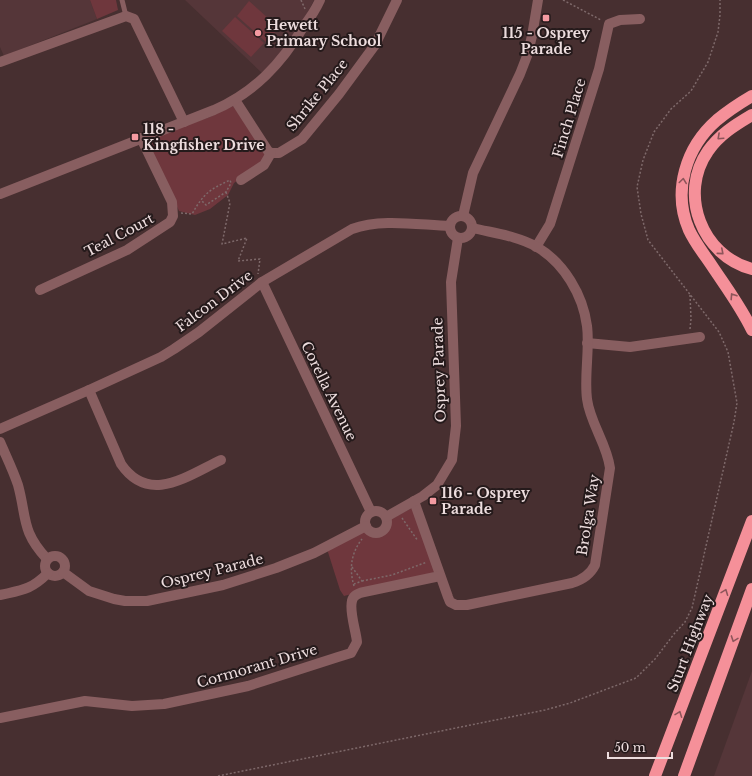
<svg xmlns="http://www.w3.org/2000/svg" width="752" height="776" font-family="'Libre Baskerville',serif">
<rect width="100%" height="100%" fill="#472f30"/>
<g fill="#553639">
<path d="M0 0H90L97 19 4 56 0 47Z"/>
<path d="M185 0H314L302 24 290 42 263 74Z"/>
<path d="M752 671V776H714Z"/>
</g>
<g fill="#6f373d">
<path d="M90 0H116L118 10 97 19Z"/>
<path d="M249 1 279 28 266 42 237 16Z"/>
<path d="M235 17 264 43 251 57 222 31Z"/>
<path d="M233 106 268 154 265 160 234 183 228 195 210 209 195 215 179 211 147 139 210 117Z"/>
<path d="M412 508 435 571 431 574 344 596 340 590 327 549 365 531C380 538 385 536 389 520Z"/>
</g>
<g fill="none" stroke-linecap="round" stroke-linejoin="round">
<g stroke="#7e696a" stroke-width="1.5" stroke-dasharray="2 2" stroke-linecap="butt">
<path d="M301 0 305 9"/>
<path d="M563 0 601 20"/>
<path d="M226 192 230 203 222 244 247 238 238 261 260 259 258 274"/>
<path d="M181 213 192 214C204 193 209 190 230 180L231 183 226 192 206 205 201 200"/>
<path d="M690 329 691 319 690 295"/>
<path d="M402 518 418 541"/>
<path d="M352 567 362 581 354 584"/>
<path d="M362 581 392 575 427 562"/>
<path d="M354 586C349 569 351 553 362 539"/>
<path d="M218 776 545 710 570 703 636 678 655 659 674 634 685 622 692 608 734 422 737 403 728 352 719 332 648 240 641 214 637 187 643 160 654 132 671 109 691 91 708 62 718 32 720 15V0"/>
</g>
<path stroke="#885e60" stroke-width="5" d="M122 0 126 16"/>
<g stroke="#885e60" stroke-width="10">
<path d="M0 62 126 16 134 19 184 122"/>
<path d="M235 100 268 151 271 153H279L302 139 339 94 375 45 397 0"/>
<path d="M241 180 264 165 271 153"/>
<path d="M0 194 214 110C255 92 281 64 304 26 310 18 316 9 320 0"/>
<circle cx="461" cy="227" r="11"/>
<path d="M463 216 473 173 520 74 527 56 532 36 538 0"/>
<path d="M536 247 550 224 599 69 609 24 620 20 640 19"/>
<path d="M262 282 371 512"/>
<path d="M40 290 127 250 170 222 173 216 172 202 141 138"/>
<path d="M587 343 630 347 700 337"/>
<path d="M89 390 121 464C149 505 187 476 221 460"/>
<path d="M0 429 89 390 161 357 174 349 199 332 262 282 352 229C381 218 419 225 450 226"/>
<path d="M0 442C6 456 13 470 18 485 27 518 21 531 47 559"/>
<path d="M414 501 448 597 450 602 456 605H467L572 583C582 580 590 575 595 565L610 468C607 444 590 423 587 399 584 376 590 349 587 326 583 295 564 263 537 247 518 236 493 233 473 228"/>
<circle cx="376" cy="522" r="11"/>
<path d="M386 517 423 496 437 485 452 460 456 426 451 282 458 238"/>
<circle cx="55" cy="566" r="10"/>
<path d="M63 572 89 591 114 599 125 601H147L223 585 276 568 314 553 366 526"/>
<path d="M0 595C22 590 31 590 48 573"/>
<path d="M0 718 85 701 132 706 164 704 248 686 338 657 351 653 357 642C356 631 349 611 352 601 353 595 359 593 364 592L440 576"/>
</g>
<g stroke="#f59099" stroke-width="12">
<path d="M752 96C740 103 728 111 717 120 686 147 672 191 689 230 695 243 704 254 712 266 726 287 741 307 752 330"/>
<path d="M752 115C735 125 719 135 708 151 678 194 702 256 752 269"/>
<path d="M655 776 752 521"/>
<path d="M684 776 752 589"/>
</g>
</g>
<defs><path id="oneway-chevron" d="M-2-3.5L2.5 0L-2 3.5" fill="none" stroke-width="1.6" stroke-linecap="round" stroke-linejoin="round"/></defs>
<g stroke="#8d555a">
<use href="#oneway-chevron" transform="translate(720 137) rotate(137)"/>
<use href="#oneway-chevron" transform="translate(683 181) rotate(-82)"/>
<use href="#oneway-chevron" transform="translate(721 252) rotate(41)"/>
<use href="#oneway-chevron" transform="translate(733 296) rotate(-123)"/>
<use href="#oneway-chevron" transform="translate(725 592) rotate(-69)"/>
<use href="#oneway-chevron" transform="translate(734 639) rotate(110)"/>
<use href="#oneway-chevron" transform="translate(679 714) rotate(-69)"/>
</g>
<g fill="#f49aa1" stroke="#251a1b" stroke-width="1.5">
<rect x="542" y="14" width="8" height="8" rx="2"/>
<circle cx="258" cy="33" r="4"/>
<rect x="131" y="133" width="8" height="8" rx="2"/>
<rect x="429" y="497" width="8" height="8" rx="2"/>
</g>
<g text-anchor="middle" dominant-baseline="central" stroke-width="4" stroke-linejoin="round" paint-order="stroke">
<g font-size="14" font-weight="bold" fill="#edddde" stroke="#251a1b" text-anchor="start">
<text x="266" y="25">Hewett<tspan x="266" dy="16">Primary School</tspan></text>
<text x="546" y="33" text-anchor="middle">115 - Osprey<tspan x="546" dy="16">Parade</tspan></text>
<text x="143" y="129">118 -<tspan x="143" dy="16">Kingfisher Drive</tspan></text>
<text x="441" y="493">116 - Osprey<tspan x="441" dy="16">Parade</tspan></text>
</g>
<g font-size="14" fill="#edddde" stroke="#251a1b">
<text transform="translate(317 95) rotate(-51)">Shrike Place</text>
<text transform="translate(569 118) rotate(-73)">Finch Place</text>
<text transform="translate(119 235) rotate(-28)">Teal Court</text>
<text transform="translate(214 301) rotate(-37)">Falcon Drive</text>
<text transform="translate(439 370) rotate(-92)">Osprey Parade</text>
<text transform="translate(329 391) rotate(64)">Corella Avenue</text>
<text transform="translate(588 515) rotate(-81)">Brolga Way</text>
<text transform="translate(212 571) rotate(-14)">Osprey Parade</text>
<text transform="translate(690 643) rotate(-69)">Sturt Highway</text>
<text transform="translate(257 666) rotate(-16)">Cormorant Drive</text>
</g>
</g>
<path d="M608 752v6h64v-6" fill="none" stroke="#edddde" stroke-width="2"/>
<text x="614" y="752" font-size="12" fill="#edddde" stroke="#251a1b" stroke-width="3" paint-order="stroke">50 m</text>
</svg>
